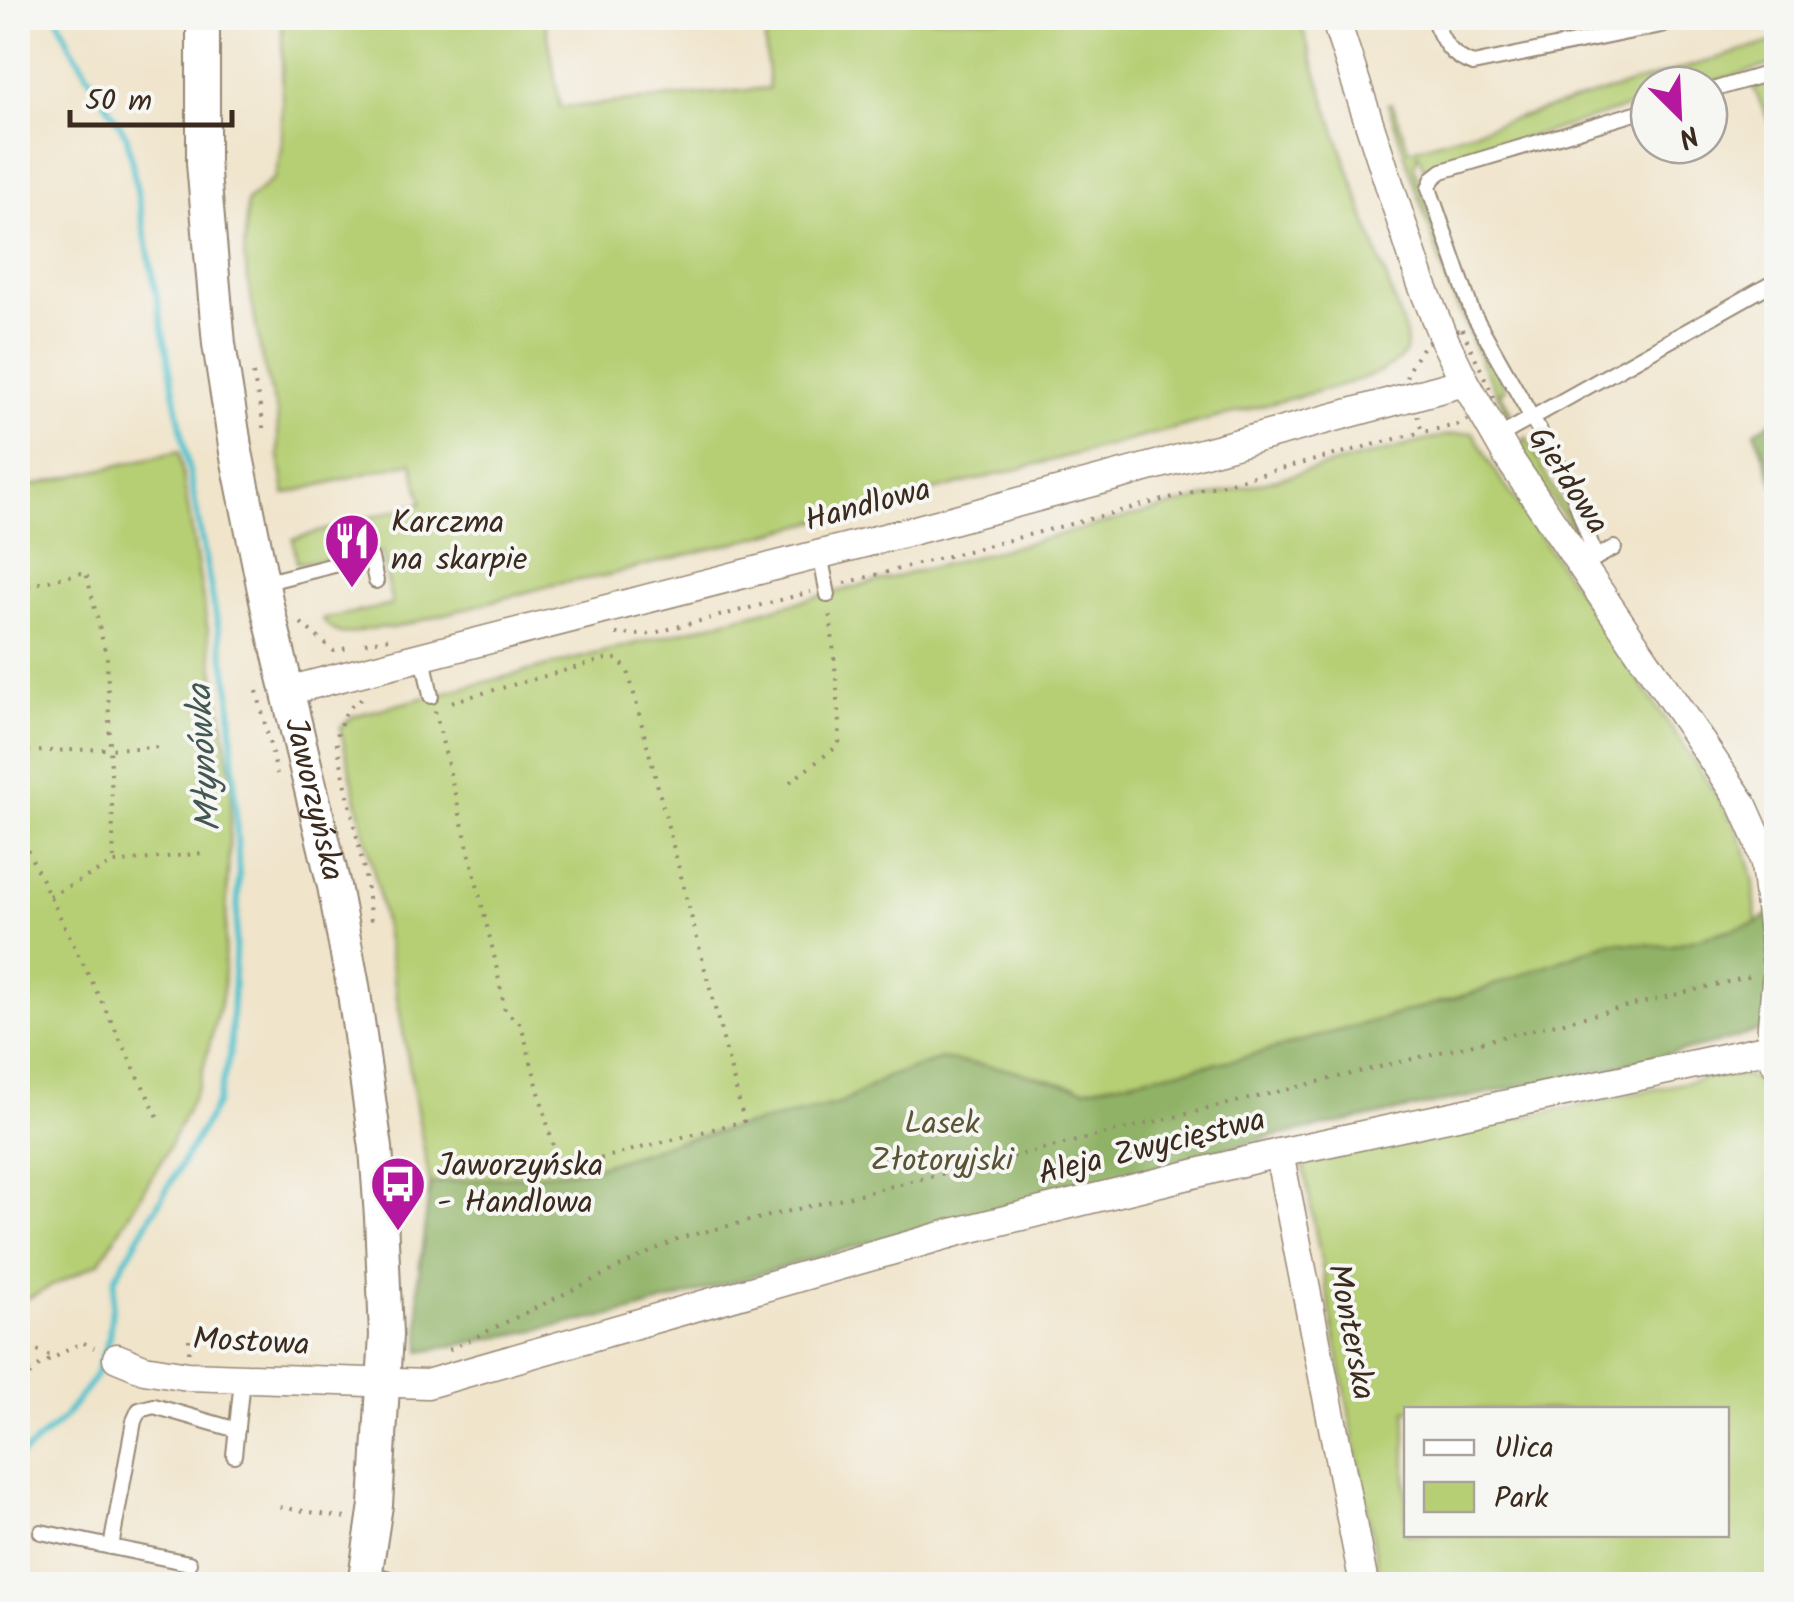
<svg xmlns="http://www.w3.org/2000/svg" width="1794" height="1602" font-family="Kalam,sans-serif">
<rect width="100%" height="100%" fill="#f6f6f2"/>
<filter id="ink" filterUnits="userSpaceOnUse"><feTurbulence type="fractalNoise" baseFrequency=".01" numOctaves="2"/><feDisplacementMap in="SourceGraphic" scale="20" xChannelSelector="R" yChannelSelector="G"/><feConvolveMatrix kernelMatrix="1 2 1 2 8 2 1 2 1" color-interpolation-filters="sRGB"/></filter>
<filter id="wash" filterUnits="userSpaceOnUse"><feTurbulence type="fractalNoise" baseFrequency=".0048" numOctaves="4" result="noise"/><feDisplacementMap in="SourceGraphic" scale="40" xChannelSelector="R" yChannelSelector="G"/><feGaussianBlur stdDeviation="2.25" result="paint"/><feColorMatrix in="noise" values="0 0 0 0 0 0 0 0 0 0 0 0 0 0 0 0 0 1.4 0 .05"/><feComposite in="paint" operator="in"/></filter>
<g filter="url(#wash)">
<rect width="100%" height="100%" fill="#f0e4cb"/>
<g fill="#b6cf74" stroke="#787c49" stroke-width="2.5" fill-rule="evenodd">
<path d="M282 18H545L560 108 769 88 763 18H1299L1336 133 1406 335C1406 336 1406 350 1405 351 1396 374 1338 385 1316 392L605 576 557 584 393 628C388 628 382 627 376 628 351 631 341 643 322 619L392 605 382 552 297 563 293 539 422 503 412 462 285 494 279 457 277 413 262 360 244 256 247 201 274 178 282 149Z"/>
<path d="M1776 41V63L1703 85H1649V101L1424 169 1418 154 1414 167 1462 308 1505 389 1500 392 1511 413 1507 414 1473 345 1448 285 1388 104 1392 103 1409 150Z"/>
<path d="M1771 81 1776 92V136L1753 87Z"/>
<path d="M1473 432 1493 468 1698 767 1735 825 1746 851 1754 882 1756 923 1669 946 1609 942 1473 993 1238 1059 1083 1089 1009 1069 887 1077 840 1104 674 1142 587 1170 430 1184 378 890 340 728 353 716 1444 436Z"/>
<path d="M1526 437 1550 483 1585 541 1584 546 1522 457 1521 445Z"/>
<path d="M179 451 232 780 223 992 199 1085 165 1155 100 1262 18 1303V489Z"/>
<path d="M1721 1075C1751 1075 1760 1076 1776 1103V1584H1381L1303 1164ZM1406 1410H1726V1534H1406Z"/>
</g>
<g fill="#90b266" stroke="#666e42" stroke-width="2.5">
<path d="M1776 419V490L1755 431Z"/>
<path d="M1776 909V1025L1729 1040 1588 1073 1271 1137 835 1252 631 1312 421 1352 418 1280 430 1184 587 1170 674 1142 840 1104 887 1077 941 1059 1009 1069 1084 1089 1238 1059 1473 993 1609 942 1669 946 1756 923Z"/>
</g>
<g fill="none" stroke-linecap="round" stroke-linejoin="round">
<path stroke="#56c3cd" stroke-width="6" d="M18 1458 63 1419 95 1377 109 1337 115 1278 217 1103 230 1055 239 876 230 691 127 137 70 45 58 18"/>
</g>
</g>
<g filter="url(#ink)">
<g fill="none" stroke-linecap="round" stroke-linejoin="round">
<g stroke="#968774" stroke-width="18">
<g id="service">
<path d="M1433 18C1442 40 1449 56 1473 64L1695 18"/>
<path d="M1709 91 1776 71"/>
<path d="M1496 438 1776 281"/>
<path d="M820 554 828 595"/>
<path d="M1596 558 1570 485 1472 312 1429 188 1433 178 1442 171 1649 109"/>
<path d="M1588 562 1614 548"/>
<path d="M263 583 366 557 371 558 376 581"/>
<path d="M423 656 431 696"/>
<path d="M234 1455 242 1380"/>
<path d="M41 1532 111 1547"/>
<path d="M189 1563 111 1547 134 1421 139 1410 154 1406 237 1430"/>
<path d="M367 1573 409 1584"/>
</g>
</g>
<g stroke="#968774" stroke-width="31">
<g id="minor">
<path d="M1335 18 1421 282 1443 337 1465 382 1508 457 1742 803 1758 839 1765 864 1776 959"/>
<path d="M287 691 915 530 1465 382"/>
<path d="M1776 1064 1770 1048 1776 981"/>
<path d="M1279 1153 1364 1584"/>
<path d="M117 1358 144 1369 188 1376 427 1384 956 1232 1279 1153 1770 1048"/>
</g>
</g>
<g stroke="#968774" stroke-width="36">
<g id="tertiary">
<path id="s1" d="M203 18V163L219 344 236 452 267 605 334 886 353 986 376 1148 381 1217 386 1335 376 1505 364 1584"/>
</g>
</g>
<g stroke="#968774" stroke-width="4" stroke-dasharray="2.5 8" stroke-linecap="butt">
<path d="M1462 329 1497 404 1458 425 1422 432 1406 374 1425 343Z"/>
<path d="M253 374 263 421V434"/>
<path d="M845 583 1422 432"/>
<path d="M18 588 86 572 107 659 114 863"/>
<path d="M301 623 334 651 347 648"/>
<path d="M616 634 646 635 811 592"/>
<path d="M365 643 390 638"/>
<path d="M257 691 277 774"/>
<path d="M361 699C345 708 341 721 336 739L365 875 371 922"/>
<path d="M435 711 494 955 505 1011 521 1024 554 1149 561 1164 591 1161 744 1121 628 671 618 659H607L447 703"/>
<path d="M18 752 161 747"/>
<path d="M790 782 839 745 840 723 830 610"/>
<path d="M18 831 160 1121"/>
<path d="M49 896 114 863 203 853"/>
<path d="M18 1342 55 1358"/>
<path d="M449 1350 679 1238 1752 976"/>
<path d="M189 1352V1331"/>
<path d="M18 1372 32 1370 82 1342 94 1348"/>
<path d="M18 1405 32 1370"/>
<path d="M280 1507 346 1518"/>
</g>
<use href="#service" stroke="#fff" stroke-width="14"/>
<use href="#minor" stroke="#fff" stroke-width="28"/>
<use href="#tertiary" stroke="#fff" stroke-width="32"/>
</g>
</g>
<defs>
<g id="restaurant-pin" transform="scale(2.875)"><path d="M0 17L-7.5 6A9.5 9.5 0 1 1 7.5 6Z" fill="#b5179e" stroke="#f6f6f2"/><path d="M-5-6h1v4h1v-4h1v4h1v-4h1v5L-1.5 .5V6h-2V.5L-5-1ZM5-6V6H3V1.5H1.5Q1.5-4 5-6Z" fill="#fff"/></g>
<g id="bus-pin" transform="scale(2.875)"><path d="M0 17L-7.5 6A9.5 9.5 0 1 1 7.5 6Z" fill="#b5179e" stroke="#f6f6f2"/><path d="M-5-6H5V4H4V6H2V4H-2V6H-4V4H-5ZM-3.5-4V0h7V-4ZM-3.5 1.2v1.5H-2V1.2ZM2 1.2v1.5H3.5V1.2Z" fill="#fff"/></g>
</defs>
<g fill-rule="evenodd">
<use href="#restaurant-pin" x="352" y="541"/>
<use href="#bus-pin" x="398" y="1184"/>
</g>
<g text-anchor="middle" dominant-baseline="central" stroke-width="8" stroke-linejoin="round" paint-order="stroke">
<g font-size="32" fill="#3b2a1e" stroke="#f6f6f2">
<text transform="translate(1567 481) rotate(57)">Giełdowa</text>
<text transform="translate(868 506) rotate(-15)">Handlowa</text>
<text stroke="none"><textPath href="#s1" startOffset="792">Jaworzyńska</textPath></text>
<text transform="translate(1152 1148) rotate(-14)">Aleja Zwycięstwa</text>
<text transform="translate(1350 1332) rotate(79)">Monterska</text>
<text transform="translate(251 1343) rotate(3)">Mostowa</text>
</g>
<g font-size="32" fill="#3b2a1e" stroke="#f6f6f2" text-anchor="start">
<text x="391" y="523">Karczma<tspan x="391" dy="37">na skarpie</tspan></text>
<text x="437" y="1166">Jaworzyńska<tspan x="437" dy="37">- Handlowa</tspan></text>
</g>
<g font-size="32" fill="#5a5334" stroke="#f6f6f2">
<text x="942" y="1124">Lasek<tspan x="942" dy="37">Złotoryjski</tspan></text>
</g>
<g font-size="35" font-style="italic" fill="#435853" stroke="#f6f6f2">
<text transform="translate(206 758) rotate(-94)">Młynówka</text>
</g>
</g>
<rect width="1794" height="1602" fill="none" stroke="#f6f6f2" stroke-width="60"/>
<rect x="1404" y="1407" width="325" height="130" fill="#f6f6f2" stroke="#aba49d" stroke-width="2.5"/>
<rect x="1424" y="1440" width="50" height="15" fill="#ffffff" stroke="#aba49d" stroke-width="2.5"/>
<text x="1494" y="1457" font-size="30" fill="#3b2a1e">Ulica</text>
<rect x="1424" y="1482" width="50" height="30" fill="#b6cf74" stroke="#aba49d" stroke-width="2.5"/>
<text x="1494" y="1507" font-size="30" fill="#3b2a1e">Park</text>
<g transform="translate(1679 115) rotate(156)"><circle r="48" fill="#f6f6f2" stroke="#aba49d" stroke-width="2.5"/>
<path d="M0-8L18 38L0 25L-18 38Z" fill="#b5179e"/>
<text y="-15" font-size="28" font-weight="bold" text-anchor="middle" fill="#3b2a1e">N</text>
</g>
<path d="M70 110v15h162v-15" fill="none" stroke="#3b2a1e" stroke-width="5"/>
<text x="85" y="110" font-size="30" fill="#3b2a1e" stroke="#f6f6f2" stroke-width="8" paint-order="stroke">50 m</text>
</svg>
